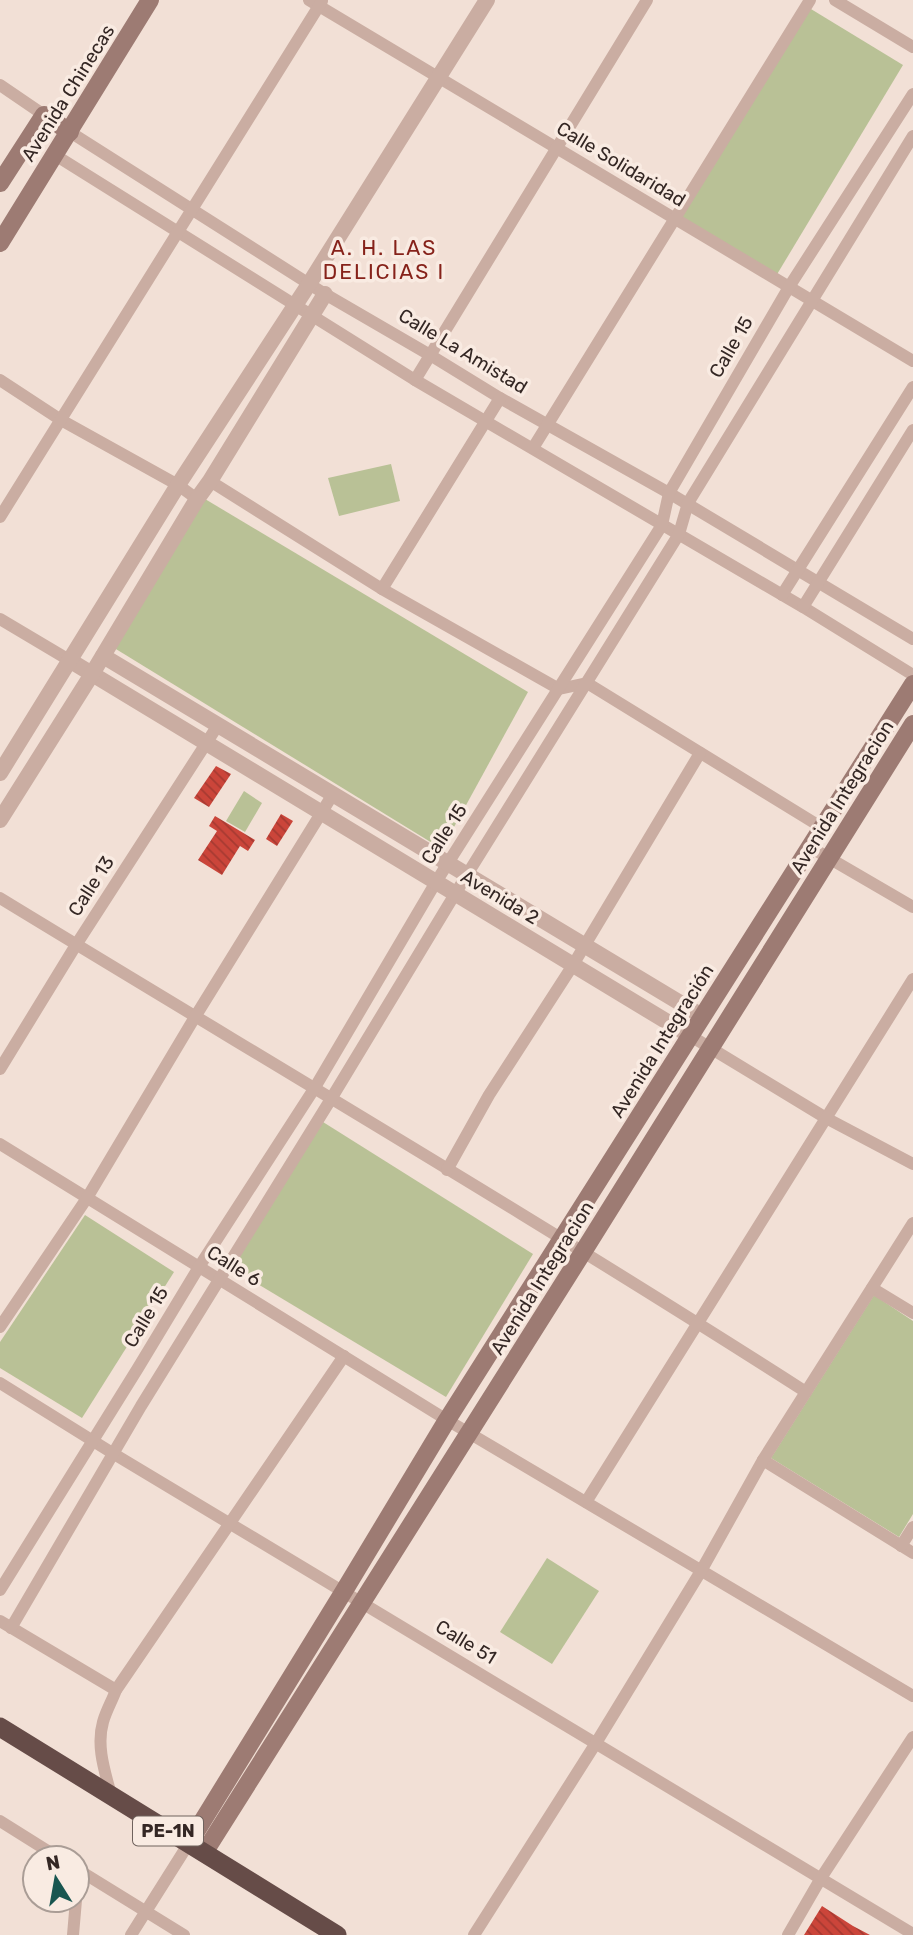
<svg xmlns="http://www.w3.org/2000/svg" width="913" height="1935" font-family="Rubik,sans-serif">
<defs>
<pattern id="building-back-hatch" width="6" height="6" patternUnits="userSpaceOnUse" patternTransform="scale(1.75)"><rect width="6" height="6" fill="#cb453a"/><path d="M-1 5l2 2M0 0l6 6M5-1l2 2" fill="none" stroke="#a63a31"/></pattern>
</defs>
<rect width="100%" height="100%" fill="#f2e0d6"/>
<g fill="#b9c196">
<path d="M806 6 903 65 776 276 675 216Z"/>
<path d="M391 464 400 501 339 516 328 478Z"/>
<path d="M200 496 528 692 442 849 111 646Z"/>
<path d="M244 791 262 803 245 832 226 821Z"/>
<path d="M323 1122 533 1254 446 1397 231 1268Z"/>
<path d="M85 1215 174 1272 82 1418 0 1368V1342Z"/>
<path d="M874 1295 913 1321V1514L899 1537 771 1458Z"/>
<path d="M547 1558 599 1591 552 1664 500 1632Z"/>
</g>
<g fill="url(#building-back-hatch)">
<path d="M216 766 231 774 209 807 194 798Z"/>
<path d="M281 814 293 821 277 846 266 839Z"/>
<path d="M215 816 255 840 248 851 240 846 222 875 198 860 217 831 209 826Z"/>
<path d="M822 1906 853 1926 870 1935H804Z"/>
</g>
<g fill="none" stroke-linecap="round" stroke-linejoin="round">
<g stroke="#caada2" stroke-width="12">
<path d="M309 0 913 361"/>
<path d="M835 0 913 47"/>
<path d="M0 85 44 115"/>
<path d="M70 132 325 294 430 355 500 398 669 493 913 639"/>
<path d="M55 155 415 380 803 607 913 675"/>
<path d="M0 380 61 420 178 485 197 499"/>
<path d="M415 380 647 0"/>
<path d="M533 448 810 0"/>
<path d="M210 481 382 589 559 689 587 683 821 827"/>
<path d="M0 517 322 1"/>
<path d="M382 589 500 398"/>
<path d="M782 595 913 387"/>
<path d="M803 607 913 430"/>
<path d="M0 619 69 660"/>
<path d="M810 847 913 907"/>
<path d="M0 898C269 1062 541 1222 806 1392"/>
<path d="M689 1035 826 1118 913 1164"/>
<path d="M0 1069 76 945 218 725"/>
<path d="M0 1144 447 1420 913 1696"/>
<path d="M447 1170 489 1095 573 965 700 753"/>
<path d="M872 1288 913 1313"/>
<path d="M0 1327 87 1198 195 1017 333 794"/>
<path d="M0 1383 114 1454 913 1934"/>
<path d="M763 1460 913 1553"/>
<path d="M586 1502 913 979"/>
<path d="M901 1546 913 1527"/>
<path d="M0 1590 138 1368 199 1267 314 1089 436 882 662 525 669 493 789 287 913 94"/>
<path d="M0 1621 116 1690"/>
<path d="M11 1628 141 1406 331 1099 455 894 679 534 688 503 913 136"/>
<path d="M111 1795C105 1772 96 1746 103 1722 106 1711 112 1701 116 1690L344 1356"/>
<path d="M0 1821 59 1858"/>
<path d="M77 1869 184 1935"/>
<path d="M73 1935 76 1900"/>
<path d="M131 1935 189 1843"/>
<path d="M474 1935 596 1743 701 1571 763 1460 913 1223"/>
<path d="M788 1935 821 1878 913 1737"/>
</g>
<g stroke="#caada2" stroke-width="16">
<path d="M103 656 702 1016"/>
<path d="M69 660 689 1035"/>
<path d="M0 773 178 485 309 284 487 0"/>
<path d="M0 820 92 674 197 499 210 481 325 294"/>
</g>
<g stroke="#9d7b73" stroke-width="18">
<path d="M0 183 44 115 70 132"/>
<path d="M0 243 150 0"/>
<path d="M189 1843 344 1591 447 1420 913 684"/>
<path d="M204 1853 583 1252 913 724"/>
</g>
<path stroke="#664c48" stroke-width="19" d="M0 1727 337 1935"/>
</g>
<g text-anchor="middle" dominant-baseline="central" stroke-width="7" stroke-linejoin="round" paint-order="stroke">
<rect fill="#f9ebe2" stroke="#6f625d" stroke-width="2" x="133" y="1816.5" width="70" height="29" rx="5"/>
<g font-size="18" font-weight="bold" fill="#342724">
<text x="168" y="1831">PE-1N</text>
</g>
<g font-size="19" fill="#342724" stroke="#f9ebe2">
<text transform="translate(68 93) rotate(-58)">Avenida Chinecas</text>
<text transform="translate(621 164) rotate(31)">Calle Solidaridad</text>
<text transform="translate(731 347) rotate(-60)">Calle 15</text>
<text transform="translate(463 351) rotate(31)">Calle La Amistad</text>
<text transform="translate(842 797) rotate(-58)">Avenida Integracion</text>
<text transform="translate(444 834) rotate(-57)">Calle 15</text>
<text transform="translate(91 886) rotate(-57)">Calle 13</text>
<text transform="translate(500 897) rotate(31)">Avenida 2</text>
<text transform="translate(662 1041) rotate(-58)">Avenida Integración</text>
<text transform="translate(234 1266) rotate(32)">Calle 6</text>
<text transform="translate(542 1278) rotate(-58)">Avenida Integracion</text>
<text transform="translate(146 1317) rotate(-59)">Calle 15</text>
<text transform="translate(466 1642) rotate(31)">Calle 51</text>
</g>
<g font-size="21" letter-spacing="2" fill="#86221a" stroke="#f9ebe2">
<text x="384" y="247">A. H. LAS<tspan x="384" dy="24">DELICIAS I</tspan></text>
</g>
</g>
<g transform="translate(56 1879) rotate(349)"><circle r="33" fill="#f9ebe2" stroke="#aa9d96" stroke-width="2"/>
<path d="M0-5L12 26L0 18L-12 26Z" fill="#195650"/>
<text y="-10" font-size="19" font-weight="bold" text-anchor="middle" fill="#342724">N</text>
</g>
</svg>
